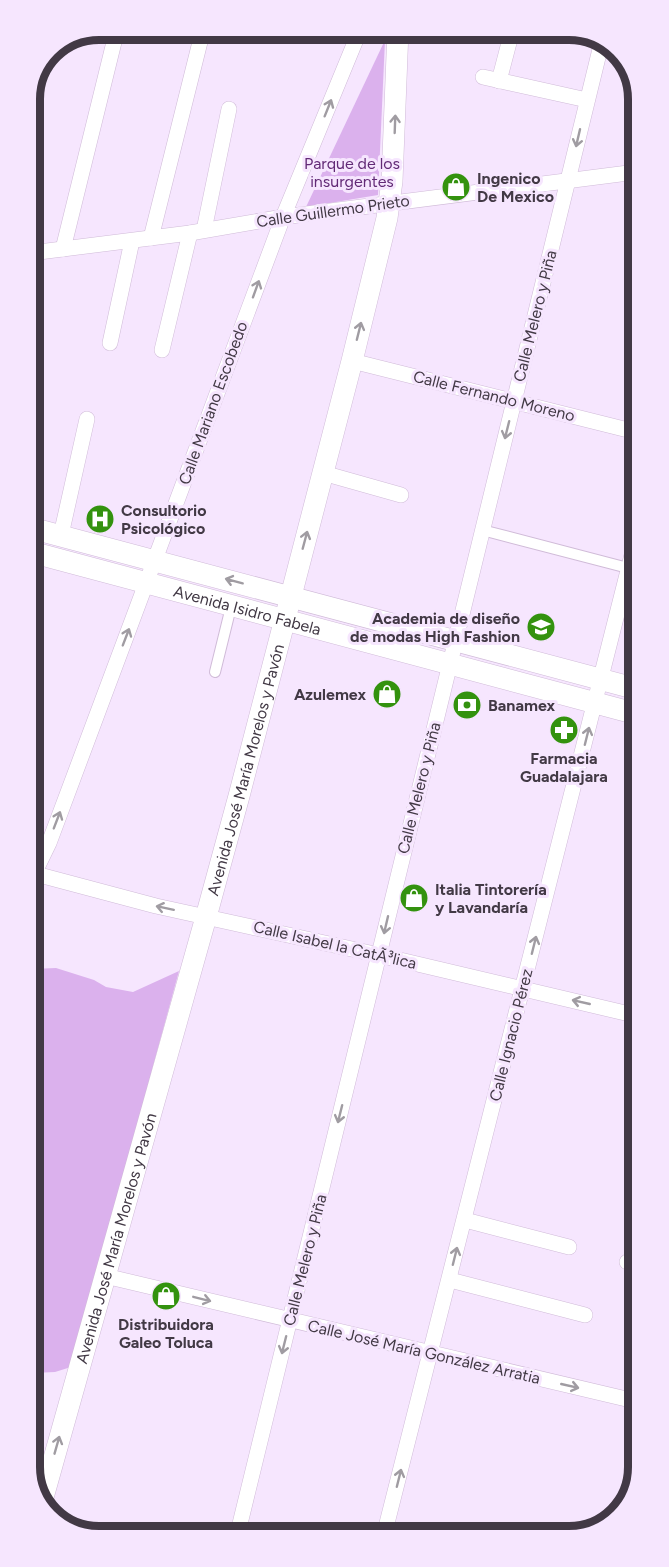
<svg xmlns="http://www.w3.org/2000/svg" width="669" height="1567" font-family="Figtree,sans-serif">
<rect width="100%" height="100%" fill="#f6e6fe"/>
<g fill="#dbb1ed">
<path d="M385 40 378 195 306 207Z"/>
<path d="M56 968 94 980 106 987 133 992 179 971 71 1367 55 1372 33 1373 32 969Z"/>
</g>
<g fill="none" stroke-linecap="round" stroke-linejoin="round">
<g stroke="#d0bbd8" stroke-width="12">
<g id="pedestrian">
<path d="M482 530 628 568"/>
<path d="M215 672 231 607"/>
</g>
</g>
<g stroke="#d0bbd8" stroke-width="16">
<g id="minor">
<path d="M483 77 587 100"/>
<path d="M499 81 510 39"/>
<path d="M204 230 229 109"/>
<path d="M151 238 203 30"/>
<path d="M63 249 117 30"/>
<path d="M31 253 190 233 283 217 636 172"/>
<path d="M110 343 132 241"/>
<path d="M162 350 190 233"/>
<path d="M352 361 636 432"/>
<path d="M323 473 401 495"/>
<path d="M61 535 87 419"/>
<path d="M32 873 156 906 379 955 638 1016"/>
<path d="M32 878 49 843 283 217 360 30"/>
<path d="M465 1220 569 1247"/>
<path d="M627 1262 638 1265"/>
<path d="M105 1276 639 1402"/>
<path d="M450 1280 585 1315"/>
<path d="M384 1535 637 535"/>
<path d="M237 1536 602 41"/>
</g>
</g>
<g stroke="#d0bbd8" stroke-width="22">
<g id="secondary">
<path d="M31 528 637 689"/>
<path id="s1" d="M31 552 637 714"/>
<path id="s2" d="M42 1501 206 917 239 796 352 361 387 218 392 181 398 30"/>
</g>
</g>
<use href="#pedestrian" stroke="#fff" stroke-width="10"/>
<use href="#minor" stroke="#fff" stroke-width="15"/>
<use href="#secondary" stroke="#fff" stroke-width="21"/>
</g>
<defs><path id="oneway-shaft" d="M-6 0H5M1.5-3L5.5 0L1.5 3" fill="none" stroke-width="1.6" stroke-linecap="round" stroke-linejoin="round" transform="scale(1.5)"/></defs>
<g stroke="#a09ca2">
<use href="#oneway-shaft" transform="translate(328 108) rotate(-68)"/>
<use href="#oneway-shaft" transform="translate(395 124) rotate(-88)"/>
<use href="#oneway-shaft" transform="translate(578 138) rotate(103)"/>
<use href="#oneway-shaft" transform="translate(256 289) rotate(-70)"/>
<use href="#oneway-shaft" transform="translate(359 331) rotate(-76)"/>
<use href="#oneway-shaft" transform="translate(507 430) rotate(104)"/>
<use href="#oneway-shaft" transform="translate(305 540) rotate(-75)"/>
<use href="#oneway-shaft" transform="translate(234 581) rotate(-165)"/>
<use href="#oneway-shaft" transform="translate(126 637) rotate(-69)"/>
<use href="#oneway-shaft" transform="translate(587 736) rotate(-76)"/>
<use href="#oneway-shaft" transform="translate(57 820) rotate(-69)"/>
<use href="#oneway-shaft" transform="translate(165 908) rotate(-168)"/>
<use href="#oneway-shaft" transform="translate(386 925) rotate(103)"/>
<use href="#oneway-shaft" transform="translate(534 945) rotate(-76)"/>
<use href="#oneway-shaft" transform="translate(581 1002) rotate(-167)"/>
<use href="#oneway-shaft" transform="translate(340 1114) rotate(104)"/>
<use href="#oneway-shaft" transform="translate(455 1256) rotate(-76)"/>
<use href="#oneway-shaft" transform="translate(202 1299) rotate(14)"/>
<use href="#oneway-shaft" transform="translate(284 1345) rotate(104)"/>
<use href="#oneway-shaft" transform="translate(570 1386) rotate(13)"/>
<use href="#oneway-shaft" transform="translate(57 1445) rotate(-74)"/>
<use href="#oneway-shaft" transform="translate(399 1478) rotate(-76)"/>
</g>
<defs>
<g id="shop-disc" transform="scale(1.5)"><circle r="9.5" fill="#33920e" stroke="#f6e6fe"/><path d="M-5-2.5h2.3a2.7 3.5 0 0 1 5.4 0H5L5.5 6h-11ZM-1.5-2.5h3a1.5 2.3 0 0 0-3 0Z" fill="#fff"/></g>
<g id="hospital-disc" transform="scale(1.5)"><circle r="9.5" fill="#33920e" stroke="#f6e6fe"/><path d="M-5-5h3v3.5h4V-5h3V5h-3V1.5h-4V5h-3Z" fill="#fff"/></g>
<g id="university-disc" transform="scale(1.5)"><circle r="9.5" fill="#33920e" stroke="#f6e6fe"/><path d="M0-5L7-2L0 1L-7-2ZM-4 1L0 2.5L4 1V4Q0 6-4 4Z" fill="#fff"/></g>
<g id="bank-disc" transform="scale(1.5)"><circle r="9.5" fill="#33920e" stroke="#f6e6fe"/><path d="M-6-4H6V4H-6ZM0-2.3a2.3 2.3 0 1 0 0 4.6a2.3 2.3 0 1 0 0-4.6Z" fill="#fff"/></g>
<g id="pharmacy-disc" transform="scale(1.5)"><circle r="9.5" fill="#33920e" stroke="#f6e6fe"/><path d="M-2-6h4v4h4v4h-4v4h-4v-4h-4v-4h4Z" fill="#fff"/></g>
</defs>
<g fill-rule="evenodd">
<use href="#shop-disc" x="456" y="187"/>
<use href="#hospital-disc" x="100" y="519"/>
<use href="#university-disc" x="541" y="627"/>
<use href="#shop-disc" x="387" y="694"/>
<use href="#bank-disc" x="467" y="705"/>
<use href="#pharmacy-disc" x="564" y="730"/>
<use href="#shop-disc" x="414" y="898"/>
<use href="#shop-disc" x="166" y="1296"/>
</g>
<g text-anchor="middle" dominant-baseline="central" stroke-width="6" stroke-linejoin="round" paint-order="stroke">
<g font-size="16" fill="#622a76" stroke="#f6e6fe">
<text x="352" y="163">Parque de los<tspan x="352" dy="18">insurgentes</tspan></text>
</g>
<g font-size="16" font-weight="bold" fill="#423945" stroke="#f6e6fe" text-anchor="start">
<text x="477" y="178">Ingenico<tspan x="477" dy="18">De Mexico</tspan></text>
<text x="121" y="510">Consultorio<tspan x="121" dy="18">Psicológico</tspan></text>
<text x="520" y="618" text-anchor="end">Academia de diseño<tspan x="520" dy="18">de modas High Fashion</tspan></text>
<text x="366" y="694" text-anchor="end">Azulemex</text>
<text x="488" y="705">Banamex</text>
<text x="564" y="758" text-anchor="middle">Farmacia<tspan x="564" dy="18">Guadalajara</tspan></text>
<text x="435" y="889">Italia Tintorería<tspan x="435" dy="18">y Lavandaría</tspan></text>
<text x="166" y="1324" text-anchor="middle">Distribuidora<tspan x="166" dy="18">Galeo Toluca</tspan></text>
</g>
<g font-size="16" fill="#423945" stroke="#f6e6fe">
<text transform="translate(333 211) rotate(-8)">Calle Guillermo Prieto</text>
<text transform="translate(535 316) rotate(-76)">Calle Melero y Piña</text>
<text transform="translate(494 396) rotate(14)">Calle Fernando Moreno</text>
<text transform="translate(213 403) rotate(-70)">Calle Mariano Escobedo</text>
<text stroke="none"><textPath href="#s1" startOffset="224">Avenida Isidro Fabela</textPath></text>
<text stroke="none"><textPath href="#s2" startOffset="759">Avenida José María Morelos y Pavón</textPath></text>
<text transform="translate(419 788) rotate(-76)">Calle Melero y Piña</text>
<text transform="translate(335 945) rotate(13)">Calle Isabel la CatÃ³lica</text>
<text transform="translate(511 1035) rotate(-76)">Calle Ignacio Pérez</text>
<text stroke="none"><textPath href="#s2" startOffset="273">Avenida José María Morelos y Pavón</textPath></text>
<text transform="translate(305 1260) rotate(-76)">Calle Melero y Piña</text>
<text transform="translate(424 1352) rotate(13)">Calle José María González Arratia</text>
</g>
</g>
<path d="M0 0H669V1567H0ZM99 40H569A59 59 0 0 1 628 99V1467A59 59 0 0 1 569 1526H99A59 59 0 0 1 40 1467V99A59 59 0 0 1 99 40Z" fill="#f6e6fe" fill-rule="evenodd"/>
<path fill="none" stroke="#423945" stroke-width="8" d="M99 40H569A59 59 0 0 1 628 99V1467A59 59 0 0 1 569 1526H99A59 59 0 0 1 40 1467V99A59 59 0 0 1 99 40Z"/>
</svg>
